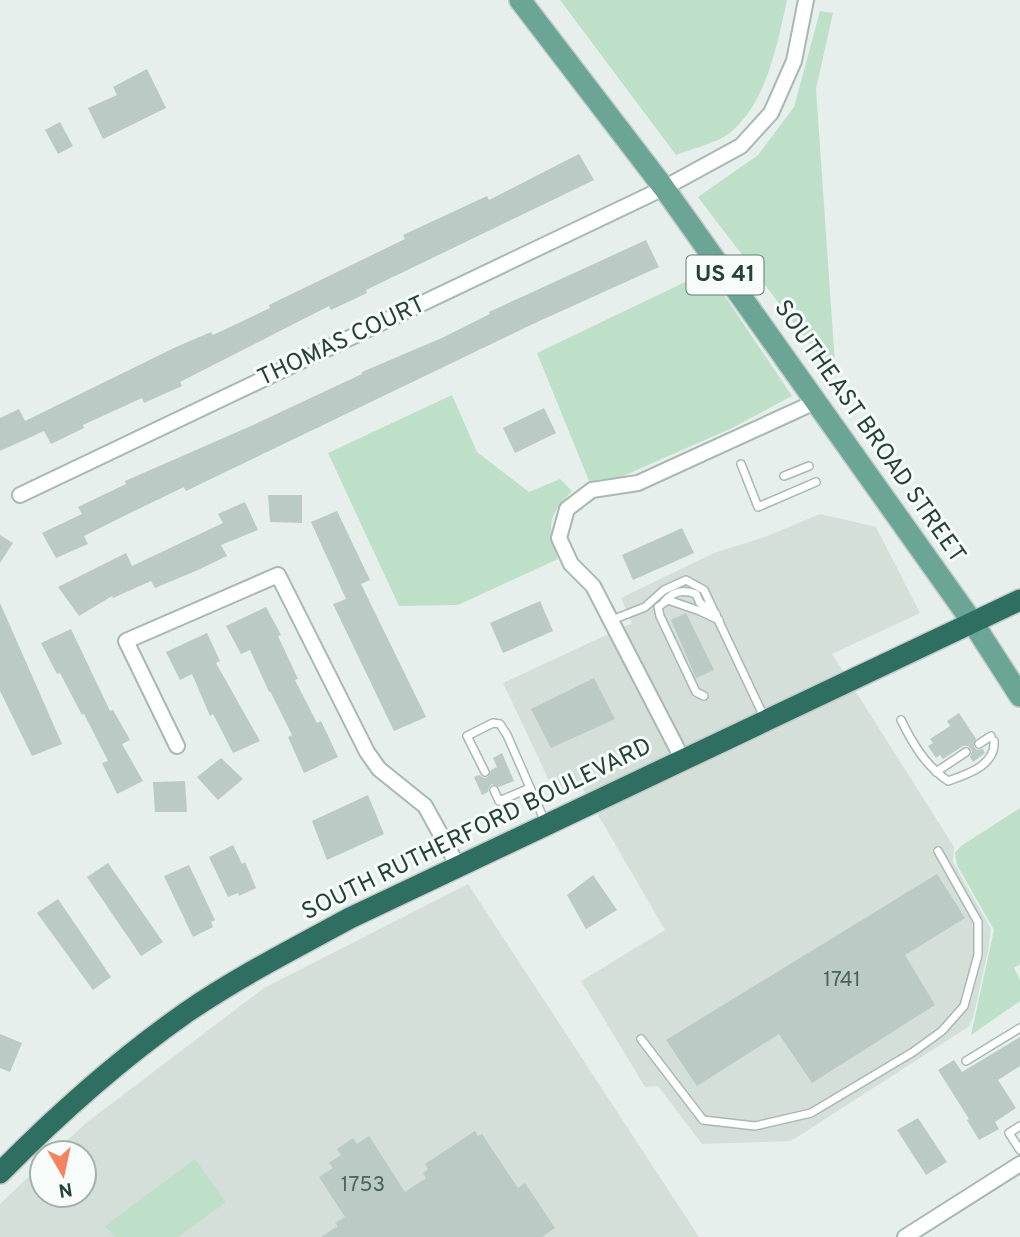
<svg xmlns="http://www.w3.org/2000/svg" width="1020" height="1237" font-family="Overpass,sans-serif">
<rect width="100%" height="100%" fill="#e6efeb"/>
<g fill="#d4dfda">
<path d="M820 514 876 527 920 613 832 654 954 847 953 862 991 929 988 951 973 1018 968 1027 791 1141 702 1144 658 1086 645 1087 581 981 665 930 579 782 555 793 503 683 632 623 621 598 714 553 765 537Z"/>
<path d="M468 884 699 1237H0V1204L42 1164V1195H84V1153H54L86 1123 264 988Z"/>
</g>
<g fill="#bfe0c8">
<path d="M560 0H787C777 45 767 101 731 132 720 142 691 149 676 155Z"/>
<path d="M820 11 833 13 816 89 836 378 698 197 758 155 794 107Z"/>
<path d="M708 271 792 396 732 428 621 477 589 481 537 353Z"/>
<path d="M452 395 477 452 529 492 560 479 572 491C546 518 548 525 558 559L458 605 399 606 328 453Z"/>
<path d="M1020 808V964L1014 968 1020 980V1001L971 1035 994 930 957 865 955 853 961 846Z"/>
<path d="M195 1159 226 1202 178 1237H115L105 1226Z"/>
</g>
<g fill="#bbcac4">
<path d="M147 69 166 108 103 139 88 108 117 95 113 87Z"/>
<path d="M60 122 73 146 58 154 45 130Z"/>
<path d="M579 154 594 180 366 290 367 293 331 310 329 306 180 382 182 386 144 403 142 398 83 425 84 428 51 444 44 431 0 451V418L19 409 25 421 176 347 211 332 213 335 270 308 269 305 405 239 403 235 487 196 489 200Z"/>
<path d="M646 240 659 267 535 323 186 491 184 487 128 514 84 536 88 544 56 558 42 533 82 514 78 507 126 484 125 481 251 426 362 374V372L444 337 490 314 489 312Z"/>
<path d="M544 408 556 433 515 453 503 428Z"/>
<path d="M268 495H302V523L270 522Z"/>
<path d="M245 502 258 530 221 545 227 556 198 570 155 588 151 581 113 598 112 596 79 616 58 587 126 553 132 566 223 523 218 514Z"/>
<path d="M337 511 370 580 361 584 426 717 394 731 333 604 346 599 311 522Z"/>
<path d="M682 528 694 553 633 580 622 555Z"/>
<path d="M0 535 13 543 0 563Z"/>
<path d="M540 601 553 631 503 653 490 623Z"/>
<path d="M0 603 62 744 32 756 0 691Z"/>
<path d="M266 607 281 635 278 636 298 679 295 680 317 723 321 721 338 757 304 773 288 737 292 735 270 691 269 692 250 650 241 654 226 626Z"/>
<path d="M686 613 714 670 696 678 671 620Z"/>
<path d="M71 629 110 711 113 710 130 740 122 744 143 781 117 794 102 763 108 761 84 714 82 715 60 673 57 674 41 643Z"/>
<path d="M207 633 220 661 216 663 260 741 233 753 213 714 210 716 192 674 180 680 166 652Z"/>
<path d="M594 678 615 719 551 748 531 709Z"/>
<path d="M959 713 976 739 974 747 977 750 983 749 985 753 973 762 970 757 972 751 968 746H963L943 759 940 755 936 758 928 746 933 743 930 739 950 726 947 721Z"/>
<path d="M502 753 514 781 499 787 492 784 489 787 488 792 482 795 474 777 479 775 484 778 488 777 491 770 497 767 493 758Z"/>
<path d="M221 758 243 779 218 800 197 777Z"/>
<path d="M185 781 187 812H155L153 782Z"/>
<path d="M368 795 384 834 327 860 312 821Z"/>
<path d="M233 845 242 864 245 862 256 888 239 896 238 893 228 897 209 857Z"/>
<path d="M108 863 163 942 141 956 87 877Z"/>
<path d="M189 865 215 920 211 922 213 927 193 937 164 876Z"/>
<path d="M937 874 965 918 905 955 935 1005 812 1083 779 1034 697 1086 666 1040Z"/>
<path d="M593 875 617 910 586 929 567 895Z"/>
<path d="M58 899 111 977 93 990 37 913Z"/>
<path d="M0 1034 22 1043 10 1072 0 1068Z"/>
<path d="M1020 1037V1066L998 1080 1016 1108 995 1122 999 1129 979 1140 967 1120 969 1119 938 1070 954 1060 962 1072Z"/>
<path d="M918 1118 947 1162 926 1175 897 1130Z"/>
<path d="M475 1131 478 1136 482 1134 518 1188 525 1183 555 1228 542 1237H321L338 1226 335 1223 345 1217 319 1177 333 1168 329 1163 341 1155 337 1149 353 1138 357 1144 369 1136 405 1192 426 1178 423 1173 428 1169 425 1164Z"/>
</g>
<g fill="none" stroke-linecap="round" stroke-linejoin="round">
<g stroke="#a8b8b2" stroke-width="10">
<g id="lane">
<path d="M741 464 758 507 816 482"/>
<path d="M784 476 809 466"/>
<path d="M664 602C673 591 683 589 696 594L700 603 716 614"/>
<path d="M612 620 645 607 664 590 686 580 704 590 764 717"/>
<path d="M704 696 696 692 660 616 658 607 668 600 700 611 719 620"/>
<path d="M901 720C913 744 925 765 948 781 968 774 996 765 994 741"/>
<path d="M979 744 991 736"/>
<path d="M485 772 467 736 493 723 500 724 507 735 546 824"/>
<path d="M936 772 966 752"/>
<path d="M494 790 499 801 530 788"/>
<path d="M641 1039 703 1120 755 1126 811 1113 913 1052 942 1031 964 1006 978 955V922L938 851"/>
<path d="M966 1061 1020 1028"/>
<path d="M1020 1126 1009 1133 1020 1150"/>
</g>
</g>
<g stroke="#a8b8b2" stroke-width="18">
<g id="street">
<path d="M20 495 664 188 741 146 771 113 794 61 806 0"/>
<path d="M177 746 126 641 278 575 367 752 379 769 425 806 458 866"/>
<path d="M683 760 593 586 571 564 559 538 567 509 592 490 638 483 815 402"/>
<path d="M905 1237 1020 1164"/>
</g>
</g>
<g stroke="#c2cac8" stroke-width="24">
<path id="primary" d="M520 0 664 188 973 623 1020 696"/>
</g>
<g stroke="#c2cac8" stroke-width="24">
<path id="highway" d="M0 1173C57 1115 120 1059 187 1012 238 977 295 948 350 918L1020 600"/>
</g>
<use href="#lane" stroke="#fff" stroke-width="7"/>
<use href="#street" stroke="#fff" stroke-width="14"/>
<use href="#primary" stroke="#6aa596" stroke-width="21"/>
<use href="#highway" stroke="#2f6f62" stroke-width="21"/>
</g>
<g text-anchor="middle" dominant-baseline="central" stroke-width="6" stroke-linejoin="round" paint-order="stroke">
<g font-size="21" fill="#4a645c">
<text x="842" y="980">1741</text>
<text x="363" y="1185">1753</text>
</g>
<rect fill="#f7fbf9" stroke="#637a73" stroke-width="2" x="686.5" y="255.5" width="77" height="39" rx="5"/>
<g font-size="23" font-weight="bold" fill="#24423a">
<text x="725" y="275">US 41</text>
</g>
<g font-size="24" fill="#24423a" stroke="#f7fbf9">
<text transform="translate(342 342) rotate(-25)">THOMAS COURT</text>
<text transform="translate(869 432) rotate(55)">SOUTHEAST BROAD STREET</text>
<text transform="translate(477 830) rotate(-26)">SOUTH RUTHERFORD BOULEVARD</text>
</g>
</g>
<g transform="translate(63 1174) rotate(171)"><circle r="33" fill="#f7fbf9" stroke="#a3b1ad" stroke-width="2"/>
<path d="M0-5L12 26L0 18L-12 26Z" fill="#f4845f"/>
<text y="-10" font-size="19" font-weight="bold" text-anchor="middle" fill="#24423a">N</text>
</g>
</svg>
